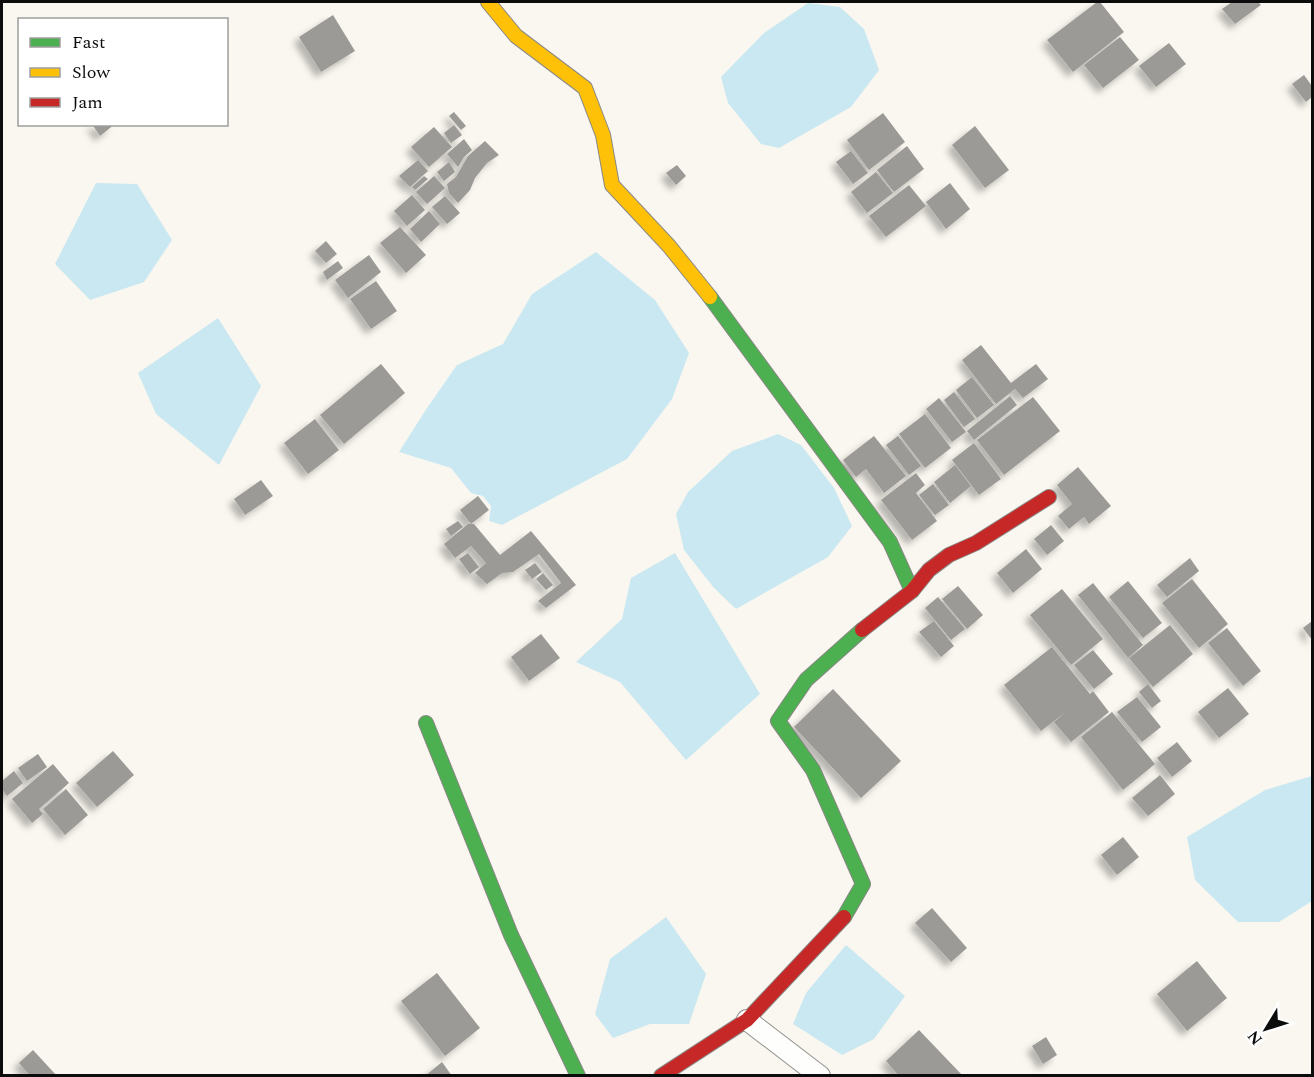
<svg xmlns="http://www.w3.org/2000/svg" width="1314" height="1077" font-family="Spectral,serif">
<defs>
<filter id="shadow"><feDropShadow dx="-5.5" dy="5.5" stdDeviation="3" flood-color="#0004"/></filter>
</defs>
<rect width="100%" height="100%" fill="#faf7f0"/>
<g fill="#cae8f1">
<path d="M808 3 840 7 864 29 879 70 851 107 779 148 761 144 728 103 721 77 764 33Z"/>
<path d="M96 183 137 184 172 240 144 282 90 300 55 264Z"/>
<path d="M596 252 655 300 689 353 672 399 627 459 502 525 489 521 491 506 483 496 471 493 451 468 399 452 427 408 457 365 503 344 532 294Z"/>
<path d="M218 318 261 386 219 465 156 414 138 373Z"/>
<path d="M778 434 801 445 834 488 852 526 828 557 736 609 714 588 684 550 676 514 688 492 732 451Z"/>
<path d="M675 553 760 694 686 760 620 682 576 662 622 619 631 578Z"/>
<path d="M1312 776V901L1279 922H1238L1195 880 1187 837 1265 790Z"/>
<path d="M666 917 706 974 689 1024H650L613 1038 595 1014 610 959Z"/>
<path d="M846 945 905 996 874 1039 842 1055 793 1024 806 993Z"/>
</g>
<g fill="#9c9a96" filter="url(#shadow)">
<path d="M1097 2H1100L1124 32 1073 72 1047 40Z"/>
<path d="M1232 2H1258L1261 5 1235 24 1222 9Z"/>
<path d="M333 15 355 51 321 72 299 37Z"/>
<path d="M1120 37 1139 60 1103 88 1084 65Z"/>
<path d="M1169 43 1186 64 1156 87 1139 66Z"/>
<path d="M1304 75 1312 86V97L1306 102 1292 84Z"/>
<path d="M454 112 466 126 461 130 449 116Z"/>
<path d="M883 113 905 142 869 170 847 140Z"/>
<path d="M92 124H115L100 136Z"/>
<path d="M454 125 462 135 451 143 444 133Z"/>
<path d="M975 126 1009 170 985 188 952 145Z"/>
<path d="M434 127 452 147 429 167 411 147Z"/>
<path d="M464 139 472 150 464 157 458 167 447 154Z"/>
<path d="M485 141 499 155 487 163 475 178 470 190 458 203 449 193 447 184 456 177 468 156Z"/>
<path d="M907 146 924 169 894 192 877 170Z"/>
<path d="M851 151 868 173 853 184 836 162Z"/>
<path d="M418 160 428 171 410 187 399 176Z"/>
<path d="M449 162 455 172 444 181 437 172Z"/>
<path d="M677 165 686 176 676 185 666 173Z"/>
<path d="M876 172 893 193 867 213 851 192Z"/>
<path d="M424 176 428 179 415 190 412 187Z"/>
<path d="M434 176 445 188 427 204 416 192Z"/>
<path d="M950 183 970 209 946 229 926 202Z"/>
<path d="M909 185 926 206 886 237 869 216Z"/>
<path d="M412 195 425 210 407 226 394 211Z"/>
<path d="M445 196 460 213 447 224 432 207Z"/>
<path d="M429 211 440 224 421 242 410 229Z"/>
<path d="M400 227 426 255 406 273 380 243Z"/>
<path d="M326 241 337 254 326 263 315 251Z"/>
<path d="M369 255 381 272 348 298 335 280Z"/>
<path d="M338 261 343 268 327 280 323 272Z"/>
<path d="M376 281 397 311 371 329 350 299Z"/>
<path d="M981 345 1011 383 1036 364 1048 379 1023 398 1015 389 996 404 962 360Z"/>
<path d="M381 364 405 393 344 444 320 415Z"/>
<path d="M972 377 994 405 977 418 956 390Z"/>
<path d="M954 392 975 419 964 427 944 400Z"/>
<path d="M1010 396 1017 405 974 440 967 431Z"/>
<path d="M1033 397 1060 431 1004 475 977 440Z"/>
<path d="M939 398 966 432 952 442 926 409Z"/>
<path d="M925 414 951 448 925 468 899 434Z"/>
<path d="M315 419 339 450 308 474 284 443Z"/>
<path d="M874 436 906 476 884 493 866 469 856 477 843 460Z"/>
<path d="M898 436 921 466 909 475 886 445Z"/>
<path d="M974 443 1001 479 979 495 952 460Z"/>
<path d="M955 465 971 486 950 503 934 482Z"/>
<path d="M1078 467 1111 506 1089 524 1084 517 1069 529 1058 516 1072 504 1057 485Z"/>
<path d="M916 473 925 485 916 493 937 521 912 540 881 500Z"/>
<path d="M261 480 273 496 245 515 234 499Z"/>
<path d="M933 484 949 505 935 515 919 495Z"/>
<path d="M478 496 489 510 471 524 460 510Z"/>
<path d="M458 521 463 527 451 536 446 529Z"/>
<path d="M468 524H474L500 555 531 531 576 585 546 608 538 601 561 583 539 554 513 572 502 573 487 584 475 573 486 563 471 546 455 558 444 544Z"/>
<path d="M1051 525 1064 541 1047 555 1034 539Z"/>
<path d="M1026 549 1042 569 1013 593 997 573Z"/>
<path d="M468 553 479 567 470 574 459 559Z"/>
<path d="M1190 558 1199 571 1167 597 1157 585Z"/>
<path d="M535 563 542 572 532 579 525 570Z"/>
<path d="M543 573 553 585 546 590 536 579Z"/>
<path d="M1192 579 1228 624 1199 648 1162 603Z"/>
<path d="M1128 581 1162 623 1143 638 1109 597Z"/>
<path d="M1093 583 1143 645 1128 658 1078 595Z"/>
<path d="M958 586 983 615 967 629 942 599Z"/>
<path d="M1062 589 1103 639 1071 665 1030 615Z"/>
<path d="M938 597 965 629 951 640 925 608Z"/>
<path d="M934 621 954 646 941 657 919 632Z"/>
<path d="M1312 621V640L1303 628Z"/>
<path d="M1170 625 1193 654 1153 687 1129 658Z"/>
<path d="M1227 628 1261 671 1243 686 1208 643Z"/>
<path d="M541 634 560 658 529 681 511 657Z"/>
<path d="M1052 647 1090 694 1093 691 1109 712 1071 742 1054 722 1067 711 1041 731 1004 685Z"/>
<path d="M1093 650 1113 674 1094 689 1074 665Z"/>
<path d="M1148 684 1161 701 1152 708 1139 692Z"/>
<path d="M1228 688 1249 714 1219 738 1198 712Z"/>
<path d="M833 689 901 761 861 798 794 727Z"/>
<path d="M1137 697 1161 727 1142 742 1117 712Z"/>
<path d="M1112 712 1155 764 1123 790 1081 737Z"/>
<path d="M1177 742 1192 761 1172 777 1157 758Z"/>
<path d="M113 751 134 775 97 807 76 783Z"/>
<path d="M38 754 47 767 27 781 18 768Z"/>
<path d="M53 764 69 783 39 809 43 814 32 823 12 799Z"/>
<path d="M14 771 23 783 7 796 2 789V781Z"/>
<path d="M1160 775 1175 794 1148 816 1132 798Z"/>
<path d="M66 789 88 815 65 835 43 809Z"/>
<path d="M1123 837 1139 857 1117 875 1101 855Z"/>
<path d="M932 908 967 948 951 962 915 923Z"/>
<path d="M1197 961 1227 998 1187 1031 1157 994Z"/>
<path d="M437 973 480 1028 445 1056 401 1001Z"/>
<path d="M919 1030 963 1076H899L886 1061Z"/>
<path d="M1046 1037 1057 1055 1043 1064 1032 1046Z"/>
<path d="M33 1050 57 1076H30L19 1063Z"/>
<path d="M442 1062 452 1076H425Z"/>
</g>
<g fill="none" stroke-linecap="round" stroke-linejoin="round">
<g stroke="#93928f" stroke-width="22">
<path id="street" d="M747 1020 820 1076"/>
</g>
<g stroke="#8a8885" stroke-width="16">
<g id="fast">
<path d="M710 297 890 542 912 591"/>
<path d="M426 723 511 935 578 1076"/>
<path d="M844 917 863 884 813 770 778 721 806 680 862 630"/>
</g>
</g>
<g stroke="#8a8885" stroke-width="16">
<path id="slow" d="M488 2 516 36 585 88 603 135 612 185 669 246 710 297"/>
</g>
<g stroke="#8a8885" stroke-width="16">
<g id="jam">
<path d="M862 630 912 591 929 570 949 555 976 543 1049 497"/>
<path d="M661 1076 747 1020 844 917"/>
</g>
</g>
<use href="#street" stroke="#fefefd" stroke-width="20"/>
<use href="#fast" stroke="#4caf50" stroke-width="14"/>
<use href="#slow" stroke="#ffc107" stroke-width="14"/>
<use href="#jam" stroke="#c62828" stroke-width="14"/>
</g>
<rect width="1314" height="1077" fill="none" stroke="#0c0c0c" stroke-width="6"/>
<rect x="18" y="18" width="210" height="108" fill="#ffffff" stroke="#9e9e9e" stroke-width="1.5"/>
<rect x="30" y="38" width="30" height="9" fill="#4caf50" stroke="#9e9e9e" stroke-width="1.5"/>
<text x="72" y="48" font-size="18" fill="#0c0c0c">Fast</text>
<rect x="30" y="68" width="30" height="9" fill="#ffc107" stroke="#9e9e9e" stroke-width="1.5"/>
<text x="72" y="78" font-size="18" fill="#0c0c0c">Slow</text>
<rect x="30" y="98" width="30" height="9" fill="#c62828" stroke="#9e9e9e" stroke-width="1.5"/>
<text x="72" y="108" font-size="18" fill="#0c0c0c">Jam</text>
<g transform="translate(1266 1029) rotate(232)" stroke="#ffffff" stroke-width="4.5" paint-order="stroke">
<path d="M0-4.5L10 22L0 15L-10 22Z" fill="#0c0c0c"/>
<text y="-9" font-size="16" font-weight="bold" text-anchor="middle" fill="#0c0c0c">N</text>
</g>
</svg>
